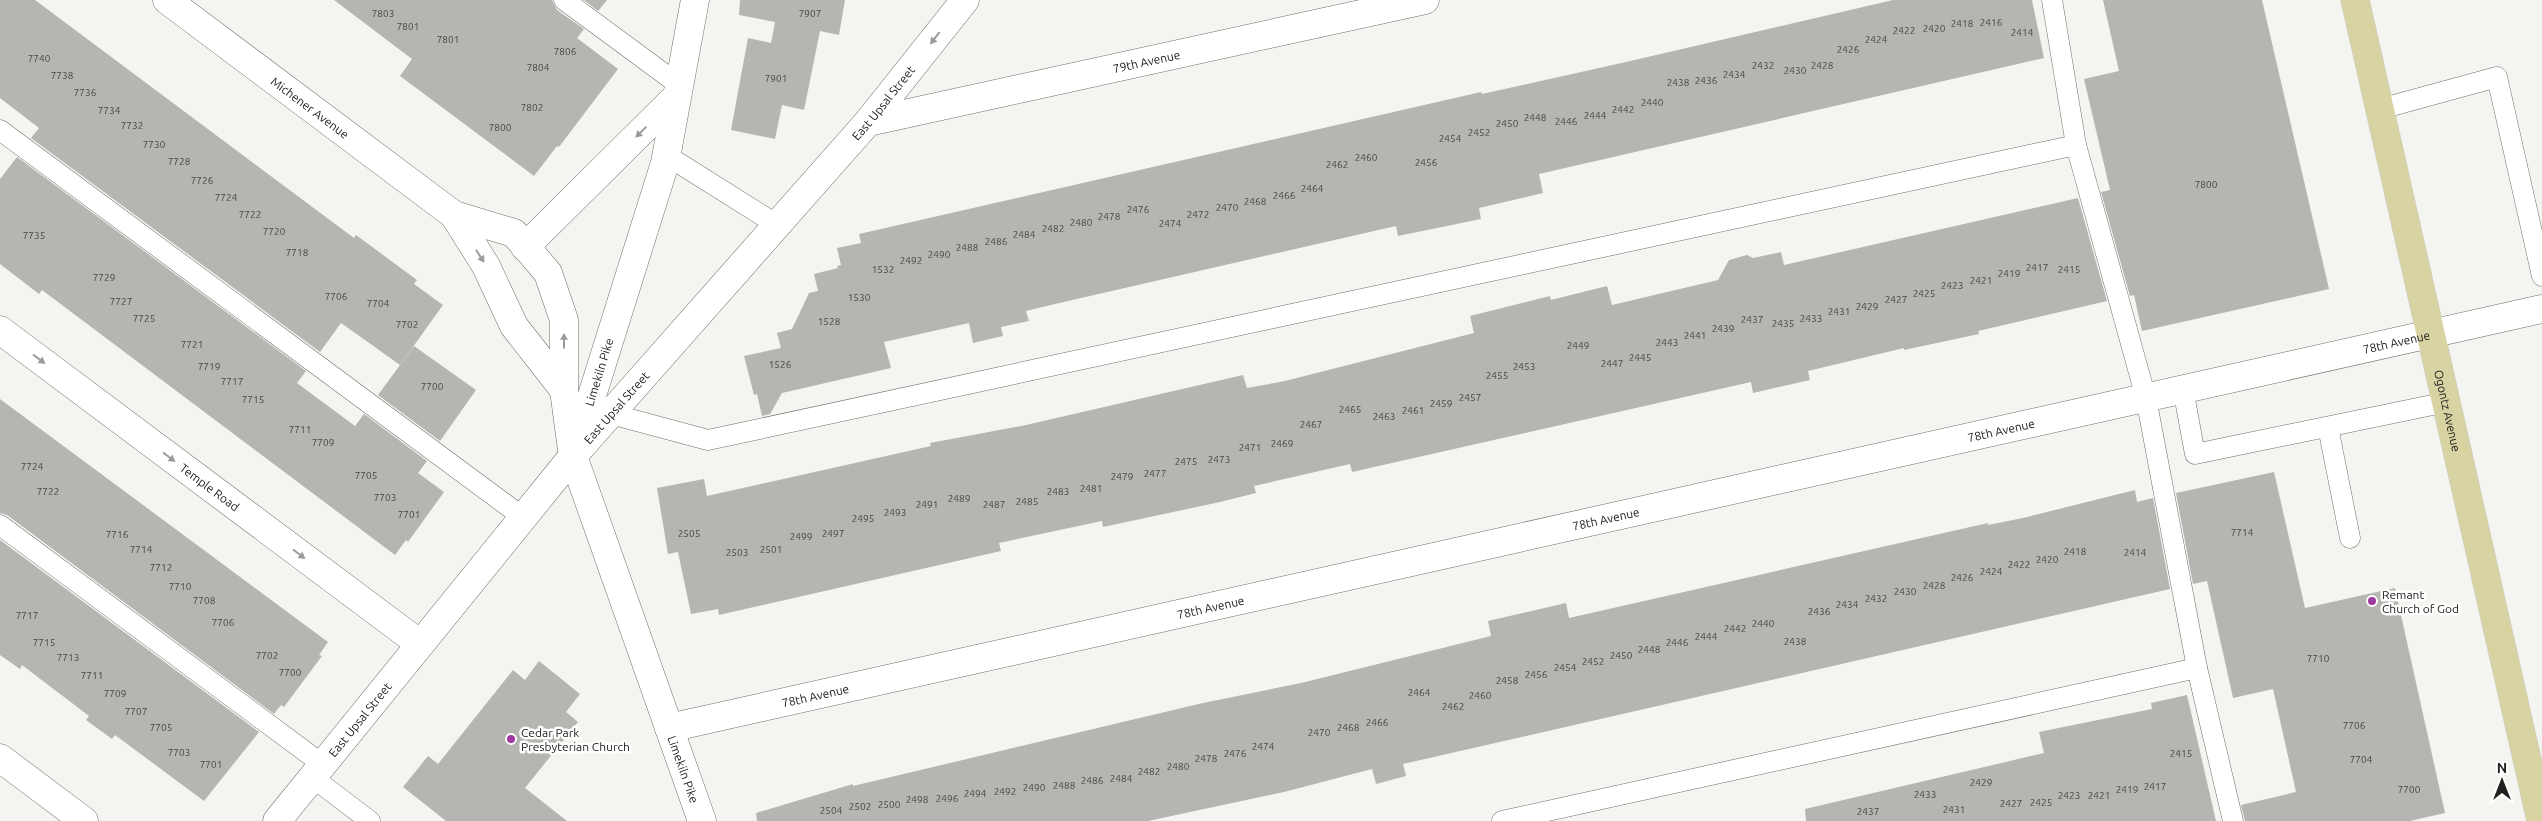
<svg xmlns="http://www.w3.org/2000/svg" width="2542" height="821" font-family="Ubuntu,sans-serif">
<rect width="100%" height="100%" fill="#f4f4f1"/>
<g fill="#b5b5b2">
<path d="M0 0H35L354 238 356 235 417 280 414 284 443 305 400 365 341 323 320 352 31 138 39 128 0 98Z"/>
<path d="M334 0H552L557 10 584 29 577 38 618 69 559 147 557 146 534 176 400 76 412 59Z"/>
<path d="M584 0H607L598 11Z"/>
<path d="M740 0H845L839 35 820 31 804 110 782 105 775 139 731 130 748 38 771 43 775 22 739 15Z"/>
<path d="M1893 0H2032L2044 58 1539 174 1543 193 1479 208 1481 219 1398 236 1396 226 1055 304 1026 311 1029 321 1001 327 1003 336 973 343 969 323 884 342 891 368 782 393 770 414 762 416 757 394 754 395 744 356 781 348 777 333 792 329 809 293 818 291 814 274 838 268 837 266 841 265 837 248 861 243 859 234 1481 92 1482 94 1626 62Z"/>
<path d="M2103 0H2262L2329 289 2142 331 2134 295 2130 296 2101 192 2110 190 2084 79 2119 71Z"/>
<path d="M17 157 306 371 297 383 355 426 364 414 427 461 418 473 444 492 408 542 406 540 395 555 42 290 39 294 0 264V179Z"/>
<path d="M2078 198 2107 301 1978 331 1979 334 1904 350V348L1808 371 1810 380 1753 393 1751 382 1352 472 1350 464 1254 486 1256 493 1220 502 1103 527 1102 521 999 543 1001 551 719 615 718 609 691 614 678 552 668 554 657 488 704 479 707 496 931 446 930 443 1026 425 1243 375 1247 388 1285 381 1474 333 1470 316 1550 296 1551 300 1607 286 1612 305 1718 280 1729 260 1747 255 1753 258 1781 252 1784 265Z"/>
<path d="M414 346 476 390 440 441 378 395Z"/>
<path d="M0 399 328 642 319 655 322 656 284 707 281 705 274 714 7 515 0 513Z"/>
<path d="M2274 472 2305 608 2395 588 2445 813 2410 821H2245L2241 805 2296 792 2273 689 2233 698 2207 581 2193 584 2176 493Z"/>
<path d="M2135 490 2137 502 2153 498 2170 589 1403 764 1406 776 1376 784 1372 769 1284 792 1148 821H757L756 813 853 784V786L1203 703 1301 683 1491 636 1488 621 1566 603 1569 618 1988 523V525L2023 518Z"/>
<path d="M0 540 259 732 204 801 115 735 112 739 86 720 89 716 22 665 20 669 0 655Z"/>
<path d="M539 661 580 694 566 712 578 722 525 788 567 821H446L403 787 428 756 438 764 513 670 525 680Z"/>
<path d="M2187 695 2216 821H1806L1805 809 2044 753 2039 732 2152 709 2151 703Z"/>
</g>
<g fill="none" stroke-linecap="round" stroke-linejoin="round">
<g stroke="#6f6f6c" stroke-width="21">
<g id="service">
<path d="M564 0 678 84"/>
<path d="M2380 109 2497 77 2542 276"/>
<path d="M0 130 524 518"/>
<path d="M666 155 779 226"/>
<path d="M2183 389 2195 454 2447 402"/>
<path d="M611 414 708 440 2076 145 2052 0"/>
<path d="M2328 427 2350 538"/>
<path d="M0 525 322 764"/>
<path d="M2197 668 2233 821"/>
<path d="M312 777 370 821"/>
<path d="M1502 821 2197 668 2146 398 2076 145"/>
</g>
</g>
<g stroke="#6f6f6c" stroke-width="29">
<g id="minor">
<path id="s1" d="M0 330 420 644"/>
<path id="s2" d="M669 728 2542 309"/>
<path d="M0 758 84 821"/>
</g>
</g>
<g stroke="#6f6f6c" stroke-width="29">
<g id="tertiary">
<path id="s3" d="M167 0 454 215 514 233 548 273 564 320V390L572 450"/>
<path id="s4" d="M695 0 665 163 573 456 702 821"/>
<path id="s5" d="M868 122 1425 0"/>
<path d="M454 215 486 266 514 326 564 390"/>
<path d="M525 247 676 97"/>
<path id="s6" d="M277 821 573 456 868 122 965 0"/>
</g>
</g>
<g stroke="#cecece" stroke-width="29">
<g id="primary">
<path id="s7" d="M2355 0 2541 821"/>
</g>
</g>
<use href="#service" stroke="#fff" stroke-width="20"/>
<use href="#minor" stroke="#fff" stroke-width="28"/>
<use href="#tertiary" stroke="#fff" stroke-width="28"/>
<use href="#primary" stroke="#d7d3a2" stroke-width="28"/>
</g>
<defs><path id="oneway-solid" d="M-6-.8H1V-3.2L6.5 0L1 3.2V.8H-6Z" transform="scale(1.25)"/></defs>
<g fill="#9b9b9b">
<use href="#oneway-solid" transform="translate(935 38) rotate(128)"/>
<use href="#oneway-solid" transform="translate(641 132) rotate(135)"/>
<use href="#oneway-solid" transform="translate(480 256) rotate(57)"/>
<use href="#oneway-solid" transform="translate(564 341) rotate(-90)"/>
<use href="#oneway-solid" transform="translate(39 359) rotate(37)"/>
<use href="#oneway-solid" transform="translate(169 457) rotate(37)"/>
<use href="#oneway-solid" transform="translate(299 554) rotate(37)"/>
</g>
<g fill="#9d399f" stroke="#fffffe" stroke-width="2">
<circle cx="2372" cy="601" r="5"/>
<circle cx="511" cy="739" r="5"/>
</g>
<g text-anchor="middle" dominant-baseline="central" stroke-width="5" stroke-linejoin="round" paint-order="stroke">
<g font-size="10" fill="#464644">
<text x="383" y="13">7803</text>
<text x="810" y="13">7907</text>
<text x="1991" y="22">2416</text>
<text x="1962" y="23">2418</text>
<text x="408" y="26">7801</text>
<text x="1934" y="28">2420</text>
<text x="1904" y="30">2422</text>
<text x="2022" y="32">2414</text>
<text x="448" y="39">7801</text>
<text x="1876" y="39">2424</text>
<text x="1848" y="49">2426</text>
<text x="565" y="51">7806</text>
<text x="39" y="58">7740</text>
<text x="1763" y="65">2432</text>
<text x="1822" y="65">2428</text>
<text x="538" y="67">7804</text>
<text x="1795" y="70">2430</text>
<text x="1734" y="74">2434</text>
<text x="62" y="75">7738</text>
<text x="776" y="78">7901</text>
<text x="1706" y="80">2436</text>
<text x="1678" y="82">2438</text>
<text x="85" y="92">7736</text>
<text x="1652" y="102">2440</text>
<text x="532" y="107">7802</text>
<text x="1623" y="109">2442</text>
<text x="109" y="110">7734</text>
<text x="1595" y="115">2444</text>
<text x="1535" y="117">2448</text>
<text x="1566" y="121">2446</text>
<text x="1507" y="123">2450</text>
<text x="132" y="125">7732</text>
<text x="500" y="127">7800</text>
<text x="1479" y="132">2452</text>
<text x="1450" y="138">2454</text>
<text x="154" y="144">7730</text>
<text x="1366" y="157">2460</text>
<text x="179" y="161">7728</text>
<text x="1426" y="162">2456</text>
<text x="1337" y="164">2462</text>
<text x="202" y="180">7726</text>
<text x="2206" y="184">7800</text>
<text x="1312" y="188">2464</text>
<text x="1284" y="195">2466</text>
<text x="226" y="197">7724</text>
<text x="1255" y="201">2468</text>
<text x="1227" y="207">2470</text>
<text x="1138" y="209">2476</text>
<text x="250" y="214">7722</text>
<text x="1198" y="214">2472</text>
<text x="1109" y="216">2478</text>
<text x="1081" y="222">2480</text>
<text x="1170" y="223">2474</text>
<text x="1053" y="228">2482</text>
<text x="274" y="231">7720</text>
<text x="1024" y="234">2484</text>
<text x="34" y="235">7735</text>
<text x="996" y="241">2486</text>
<text x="967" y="247">2488</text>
<text x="297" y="252">7718</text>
<text x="939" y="254">2490</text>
<text x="911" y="260">2492</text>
<text x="2037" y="267">2417</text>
<text x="883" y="269">1532</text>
<text x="2069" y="269">2415</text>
<text x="2009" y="273">2419</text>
<text x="104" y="277">7729</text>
<text x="1981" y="280">2421</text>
<text x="1952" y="285">2423</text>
<text x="1924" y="293">2425</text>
<text x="336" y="296">7706</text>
<text x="859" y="297">1530</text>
<text x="1896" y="299">2427</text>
<text x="121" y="301">7727</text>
<text x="378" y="303">7704</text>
<text x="1867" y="306">2429</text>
<text x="1839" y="311">2431</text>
<text x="144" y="318">7725</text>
<text x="1811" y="318">2433</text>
<text x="1752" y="319">2437</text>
<text x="829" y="321">1528</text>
<text x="1783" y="323">2435</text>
<text x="407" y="324">7702</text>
<text x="1723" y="328">2439</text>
<text x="1695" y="335">2441</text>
<text x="1667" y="342">2443</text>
<text x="192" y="344">7721</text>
<text x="1578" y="345">2449</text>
<text x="1640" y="357">2445</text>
<text x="1612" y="363">2447</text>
<text x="780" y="364">1526</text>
<text x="209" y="366">7719</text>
<text x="1524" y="366">2453</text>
<text x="1497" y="375">2455</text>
<text x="232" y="381">7717</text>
<text x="432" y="386">7700</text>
<text x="1470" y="397">2457</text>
<text x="253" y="399">7715</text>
<text x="1441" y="403">2459</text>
<text x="1350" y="409">2465</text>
<text x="1413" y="410">2461</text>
<text x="1384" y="416">2463</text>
<text x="1311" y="424">2467</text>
<text x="300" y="429">7711</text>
<text x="323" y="442">7709</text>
<text x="1282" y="443">2469</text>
<text x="1250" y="447">2471</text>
<text x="1219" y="459">2473</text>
<text x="1186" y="461">2475</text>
<text x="32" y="466">7724</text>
<text x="1155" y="473">2477</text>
<text x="366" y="475">7705</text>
<text x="1122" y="476">2479</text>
<text x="1091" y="488">2481</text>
<text x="48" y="491">7722</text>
<text x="1058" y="491">2483</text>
<text x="385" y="497">7703</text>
<text x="959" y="498">2489</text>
<text x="1027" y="501">2485</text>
<text x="927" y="504">2491</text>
<text x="994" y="504">2487</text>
<text x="895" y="512">2493</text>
<text x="409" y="514">7701</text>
<text x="863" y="518">2495</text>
<text x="2242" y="532">7714</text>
<text x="689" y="533">2505</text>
<text x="833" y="533">2497</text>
<text x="117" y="534">7716</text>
<text x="801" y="536">2499</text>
<text x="141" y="549">7714</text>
<text x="771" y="549">2501</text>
<text x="2075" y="551">2418</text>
<text x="737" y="552">2503</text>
<text x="2135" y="552">2414</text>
<text x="2047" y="559">2420</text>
<text x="2019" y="564">2422</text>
<text x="161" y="567">7712</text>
<text x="1991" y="571">2424</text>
<text x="1962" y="577">2426</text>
<text x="1934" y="585">2428</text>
<text x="180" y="586">7710</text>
<text x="1905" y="591">2430</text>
<text x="1876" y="598">2432</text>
<text x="204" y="600">7708</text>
<text x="1847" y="604">2434</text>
<text x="1819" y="611">2436</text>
<text x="27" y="615">7717</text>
<text x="223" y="622">7706</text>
<text x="1763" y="623">2440</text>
<text x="1735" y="628">2442</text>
<text x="1706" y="636">2444</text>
<text x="1795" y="641">2438</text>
<text x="44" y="642">7715</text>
<text x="1677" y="642">2446</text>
<text x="1649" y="649">2448</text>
<text x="267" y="655">7702</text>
<text x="1621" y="655">2450</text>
<text x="68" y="657">7713</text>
<text x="2318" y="658">7710</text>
<text x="1593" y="661">2452</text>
<text x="1565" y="667">2454</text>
<text x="290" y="672">7700</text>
<text x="1536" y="674">2456</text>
<text x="92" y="675">7711</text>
<text x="1507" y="680">2458</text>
<text x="1419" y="692">2464</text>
<text x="115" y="693">7709</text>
<text x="1480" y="695">2460</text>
<text x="1453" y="706">2462</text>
<text x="136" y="711">7707</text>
<text x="1377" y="722">2466</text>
<text x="2354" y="725">7706</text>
<text x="161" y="727">7705</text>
<text x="1348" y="727">2468</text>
<text x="1319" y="732">2470</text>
<text x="1263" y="746">2474</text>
<text x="179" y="752">7703</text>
<text x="1235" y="753">2476</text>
<text x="2181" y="753">2415</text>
<text x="1206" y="758">2478</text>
<text x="2361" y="759">7704</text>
<text x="211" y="764">7701</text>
<text x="1178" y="766">2480</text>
<text x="1149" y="771">2482</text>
<text x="1121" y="778">2484</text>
<text x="1092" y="780">2486</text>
<text x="1981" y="782">2429</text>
<text x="1064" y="785">2488</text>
<text x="2155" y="786">2417</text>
<text x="1034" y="787">2490</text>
<text x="2127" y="789">2419</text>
<text x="2409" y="789">7700</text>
<text x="1005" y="791">2492</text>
<text x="975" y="793">2494</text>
<text x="1925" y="794">2433</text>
<text x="2069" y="795">2423</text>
<text x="2099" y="795">2421</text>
<text x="947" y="798">2496</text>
<text x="917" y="799">2498</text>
<text x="2041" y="802">2425</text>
<text x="2011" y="803">2427</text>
<text x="889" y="804">2500</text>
<text x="860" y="806">2502</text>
<text x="1954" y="809">2431</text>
<text x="831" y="810">2504</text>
<text x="1868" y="811">2437</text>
</g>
<g font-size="12" fill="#212120" stroke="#fffffe">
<text stroke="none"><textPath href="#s5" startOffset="285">79th Avenue</textPath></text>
<text stroke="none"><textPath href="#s6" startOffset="940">East Upsal Street</textPath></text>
<text stroke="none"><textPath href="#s3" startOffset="179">Michener Avenue</textPath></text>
<text stroke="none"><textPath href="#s2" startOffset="1770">78th Avenue</textPath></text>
<text transform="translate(599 372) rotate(-73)">Limekiln Pike</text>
<text stroke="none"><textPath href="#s6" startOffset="535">East Upsal Street</textPath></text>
<text stroke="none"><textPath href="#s7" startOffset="421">Ogontz Avenue</textPath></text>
<text stroke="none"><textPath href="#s2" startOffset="1365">78th Avenue</textPath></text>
<text stroke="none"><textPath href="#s1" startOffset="262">Temple Road</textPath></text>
<text stroke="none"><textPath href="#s2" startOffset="960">78th Avenue</textPath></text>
<text stroke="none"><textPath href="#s2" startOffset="555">78th Avenue</textPath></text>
<text stroke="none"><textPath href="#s2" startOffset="150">78th Avenue</textPath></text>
<text stroke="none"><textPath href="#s6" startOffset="131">East Upsal Street</textPath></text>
<text stroke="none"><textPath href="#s4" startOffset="805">Limekiln Pike</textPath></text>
</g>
<g font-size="12" fill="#212120" stroke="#fffffe" text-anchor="start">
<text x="2382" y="594">Remant<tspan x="2382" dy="14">Church of God</tspan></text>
<text x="521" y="732">Cedar Park<tspan x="521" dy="14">Presbyterian Church</tspan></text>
</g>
</g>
<g transform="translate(2502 781)" stroke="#fffffe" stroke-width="4" paint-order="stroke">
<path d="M0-4L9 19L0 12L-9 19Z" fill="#212120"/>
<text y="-8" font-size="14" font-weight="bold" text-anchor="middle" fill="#212120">N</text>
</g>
</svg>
